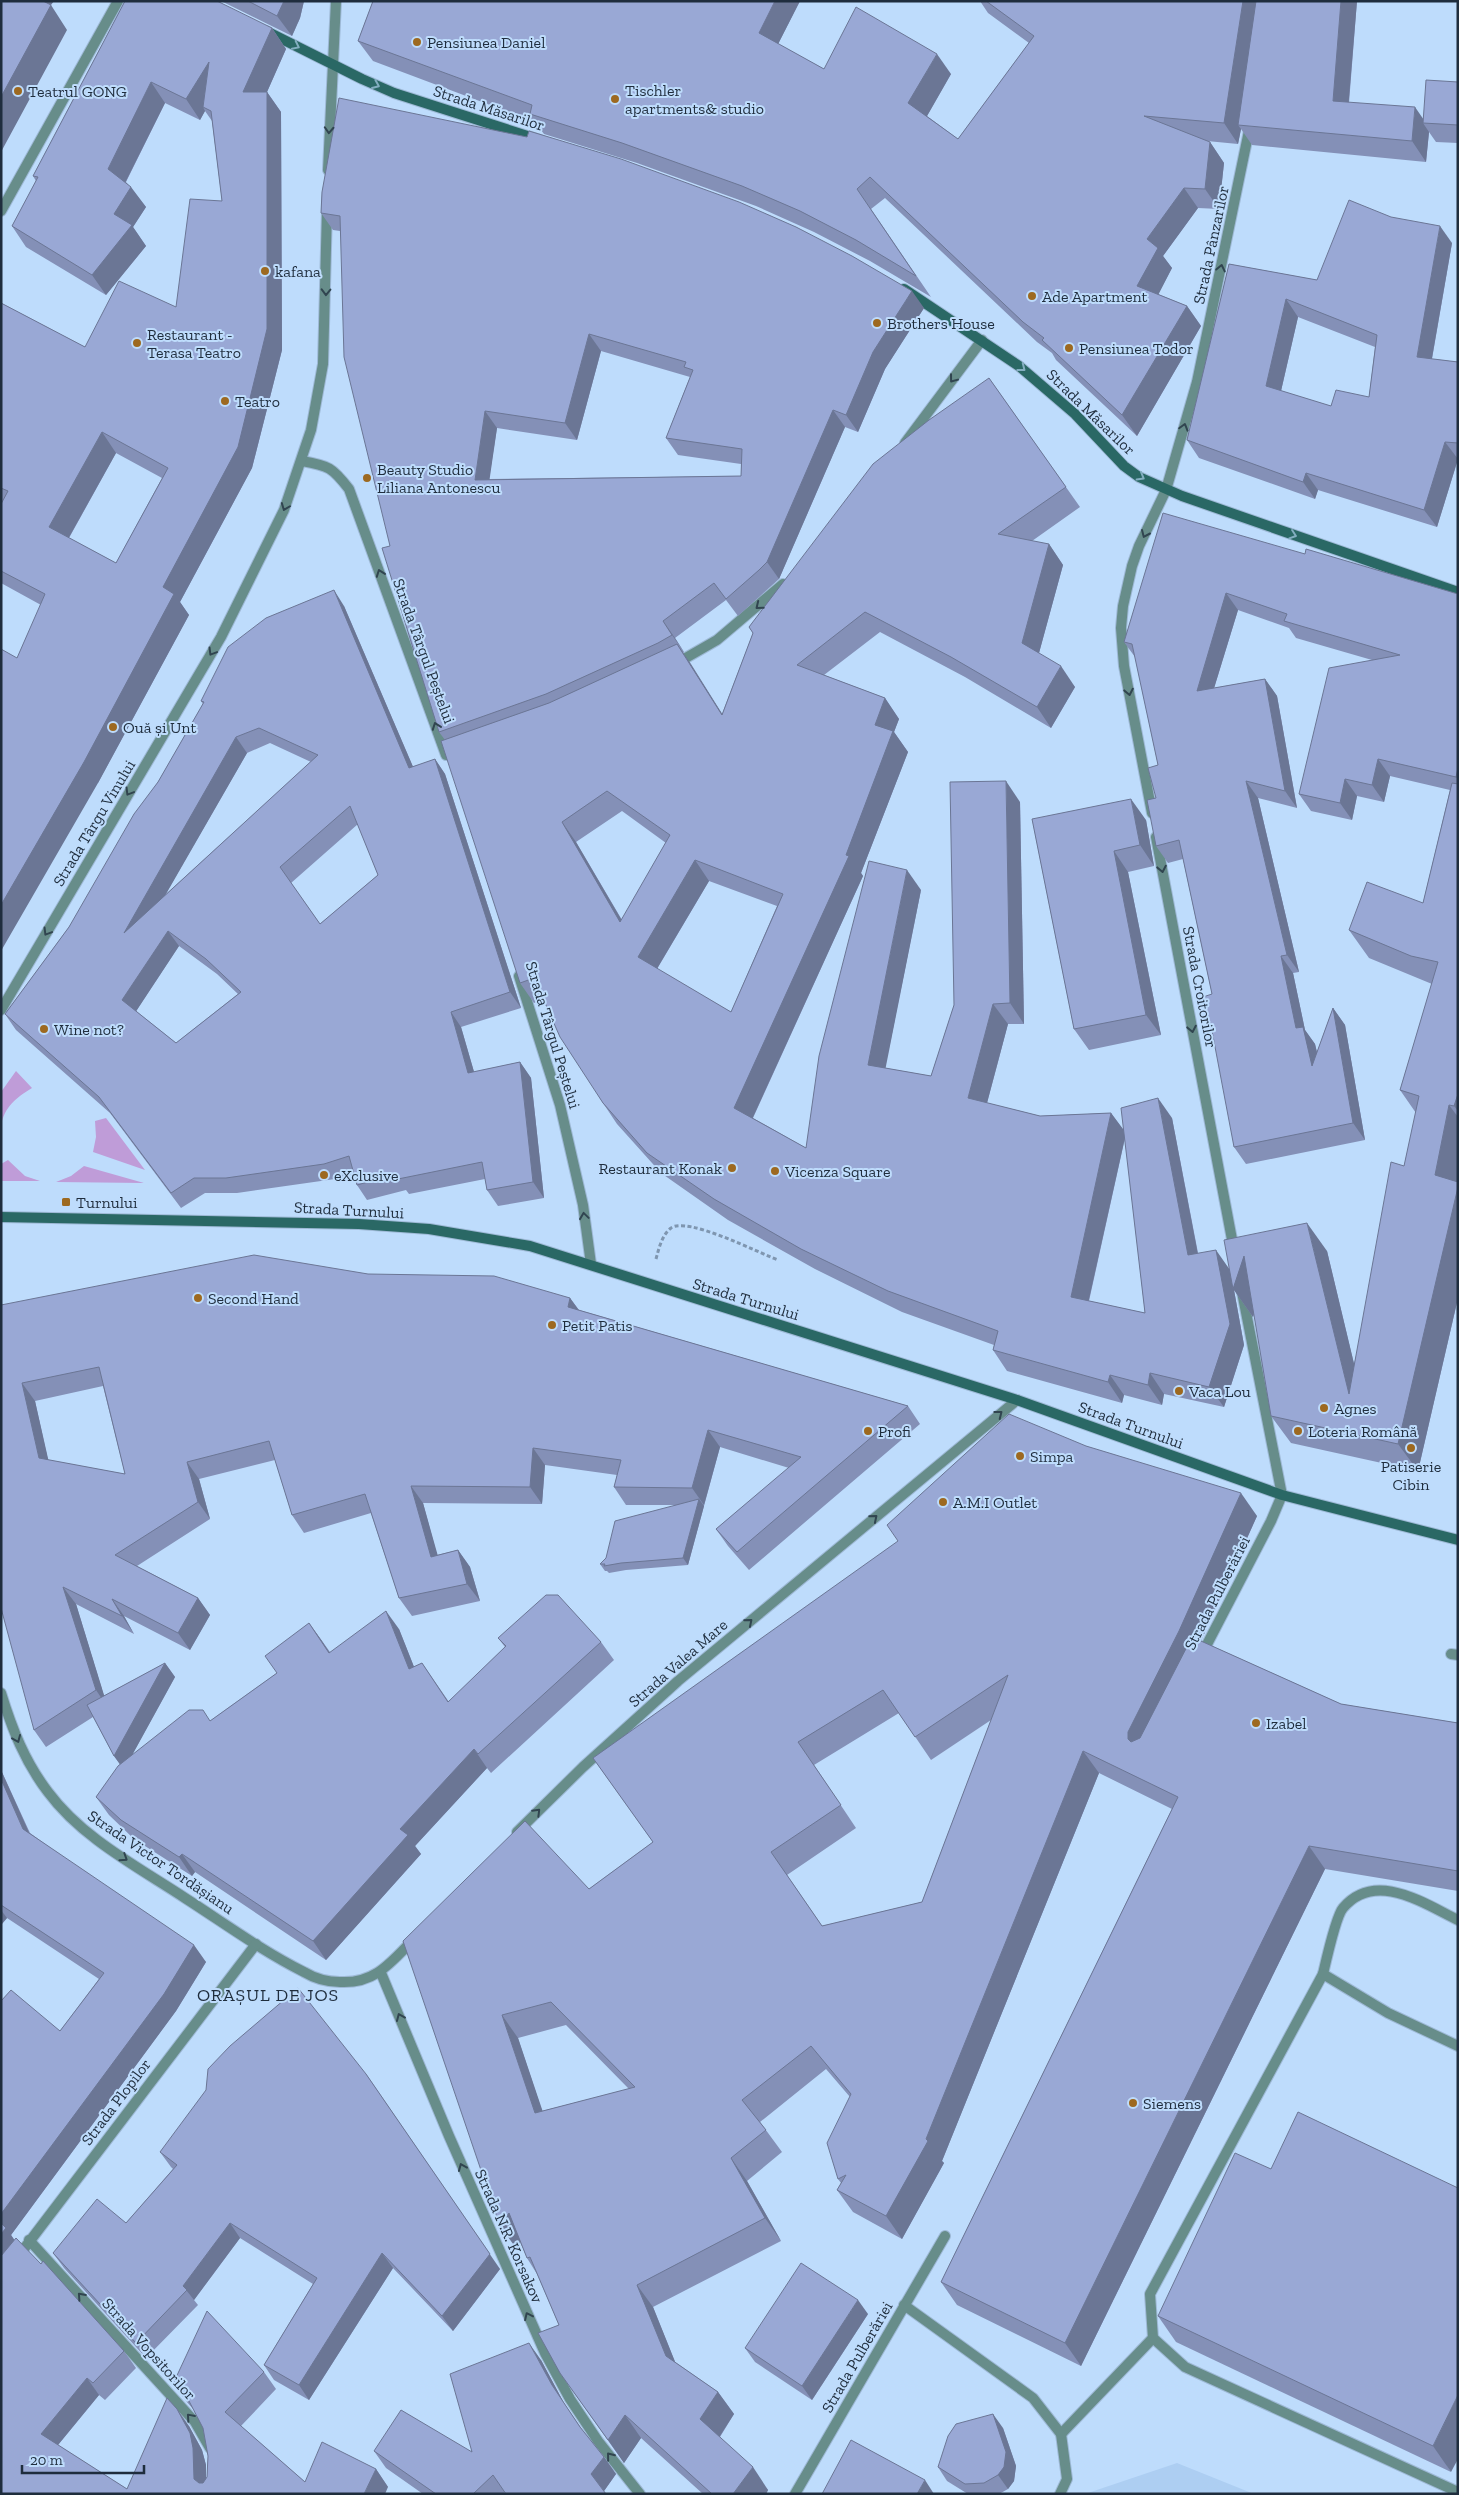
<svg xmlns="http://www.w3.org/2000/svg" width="1459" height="2495" font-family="'Zilla Slab',serif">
<rect width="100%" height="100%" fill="#bedcfc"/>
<path fill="#adcef2" d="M1177 2463 1254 2494H1085Z"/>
<g fill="#bf9cd8">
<path d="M16 1071 32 1088C17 1097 4 1107 1 1126V1092Z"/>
<path d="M106 1118 145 1170 93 1152 96 1137 95 1121Z"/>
<path d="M8 1160 25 1176 40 1181H1V1164Z"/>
<path d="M84 1166 144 1183 56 1182 71 1176Z"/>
</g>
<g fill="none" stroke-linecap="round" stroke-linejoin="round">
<g stroke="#9eb9d6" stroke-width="12">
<g id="lane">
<path d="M1451 1654 1458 1655"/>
<path d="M1323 1974C1326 1961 1336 1916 1343 1908 1375 1870 1423 1903 1458 1920"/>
<path d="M1458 2046 1388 2013 1323 1974 1150 2294 1153 2338 1185 2367 1458 2492"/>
<path d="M904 2305 1033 2398 1061 2434 1067 2479 1060 2494"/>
<path d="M1061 2434 1153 2338"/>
</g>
</g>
<g stroke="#9eb9d6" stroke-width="12">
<g id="street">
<path d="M328 170 336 1"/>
<path d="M1 211 118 1"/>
<path d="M905 443 982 340"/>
<path d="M302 461C329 466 332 467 349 489L446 755"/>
<path d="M677 663 717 640 783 584"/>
<path d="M1152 813 1124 666 1121 628 1123 606 1132 566 1139 546 1166 490 1197 382 1250 126"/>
<path d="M1156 837 1234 1250"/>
<path d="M519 976 560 1105 583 1205 591 1264"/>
<path d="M1 1010 221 637 284 510 311 430 323 364 327 210"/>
<path d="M1202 1654 1271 1521 1282 1495 1242 1292"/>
<path d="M1 1693C12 1729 25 1762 48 1792 82 1838 138 1867 185 1898 224 1923 262 1951 304 1972 314 1978 328 1982 340 1982 376 1984 392 1961 415 1938"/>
<path d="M517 1832 583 1767 678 1681 1017 1400"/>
<path d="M381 1973 449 2136 545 2353 570 2399 598 2441 640 2494"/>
<path d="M29 2240 195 2422 210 2448"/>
<path d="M1 2279 256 1944"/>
<path d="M795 2494 945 2236"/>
</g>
</g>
<g stroke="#9eb9d6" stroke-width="12">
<g id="secondary">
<path d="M266 31 362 79 394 93 540 140"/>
<path d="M904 289 1019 366 1075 414 1124 466 1139 477 1182 496 1458 592"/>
<path d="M1 1217 359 1224 429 1229 530 1246 1017 1400 1282 1495 1458 1540"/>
</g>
</g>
<path stroke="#7f96b0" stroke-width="3" stroke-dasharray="4 2.5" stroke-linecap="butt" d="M656 1259C659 1248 662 1235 671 1228 687 1216 759 1253 778 1260"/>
<use href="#lane" stroke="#678d8a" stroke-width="10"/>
<use href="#street" stroke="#678d8a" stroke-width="10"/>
<use href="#secondary" stroke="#2a6865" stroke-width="10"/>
</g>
<g fill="#8490b7" fill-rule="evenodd">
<path d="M125 1 272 28 286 49 267 92 281 112 282 350 252 468 180 602 189 615 98 783 17 658 41 605 1 583V504L2 502 1 501V303L85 347 176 307 222 201 212 121 205 111 200 120 165 103 126 182 146 207 133 227 146 246 106 295 26 247 12 226 36 181 33 176ZM116 453 162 478 116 563 69 538Z"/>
<path d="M221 1H304L300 18 292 36Z"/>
<path d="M373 1H800L778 44 824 69 951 74 927 116 958 139 1029 43 988 13 980 1H1357L1349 103 1423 119 1458 82V143L1436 142 1429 132 1426 162 1252 145 1241 129 1238 144 1207 141 1210 142 1224 163 1219 209 1198 208 1163 256 1172 268 1158 294 1187 306 1201 326 1137 436 1056 360 1052 353 1037 342 885 198 871 209 931 297 870 261 814 232 756 206 637 163 544 134 535 122 373 61 358 41Z"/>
<path d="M322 192 924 308 885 369 858 432 845 427 779 579 738 616 726 600 675 638 684 652 683 653 722 714 753 633 749 627 989 378 1080 507 1032 541 1049 544 1063 565 1039 653 1075 687 1051 728 965 677 880 632 824 675 885 698 899 719 894 732 908 752 861 873 863 876 753 1118 806 1148 921 890 885 1068 931 1076 1020 802 1024 1024H1008L987 1103 1040 1116 1111 1113 1124 1131 1172 1118 1198 1253 1230 1270 1327 1251 1354 1364 1404 1166 1416 1113 1400 1090 1432 984 1369 958 1349 930 1423 903 1450 790 1390 776 1384 802 1357 796 1352 820 1311 811 1299 794 1372 660 1296 638 1289 628 1238 610 1214 688 1265 679 1277 696 1297 808 1258 798 1299 972 1293 973 1305 1030 1315 1044 1317 1052 1333 1008 1345 1025 1365 1140 1246 1164 1234 1147 1212 994 1183 859 1168 863 1156 846V798L1158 765 1135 657 1124 642 1305 554 1458 594V1298L1418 1471 1291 1443 1271 1416 1254 1313 1253 1317 1234 1290 1244 1345 1224 1407 1164 1394 1162 1405 1124 1395 1122 1403 1007 1371 993 1350 994 1345 902 1312 815 1269 728 1220 661 1173 617 1124 603 1103 543 1000 534 1003 520 983 445 740 439 732 390 546 340 231 333 230 321 213ZM601 351 690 377 666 438 678 455 741 464V476L489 479 497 428 577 440ZM622 811 666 843 622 920 576 842ZM709 881 777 906 731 1012 657 969ZM1125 1138 1145 1313 1089 1301Z"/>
<path d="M1452 243 1432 359 1458 362V459L1437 527 1318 490 1315 499 1199 458 1187 440 1229 264 1317 280ZM1298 317 1375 347 1369 397 1331 406 1281 391Z"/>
<path d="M344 606 413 767 435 759 445 774 521 1008 461 1027 474 1072 520 1062 531 1078 544 1198 498 1206 487 1190 485 1179 409 1194 406 1190 367 1200 357 1185 354 1174 335 1179 237 1193H205L181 1208 110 1113 16 1030 5 1014 69 927 158 782 203 704 201 701ZM270 743 311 762 165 895 247 753ZM358 824 378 875 320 924 291 883ZM179 946 217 974 238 994 176 1043 136 1011Z"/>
<path d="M1032 819 1146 820 1154 866 1128 872 1161 1035 1089 1050 1074 1029Z"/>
<path d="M368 1274 570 1298 579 1310 908 1406 920 1424 749 1570 728 1546 716 1529 789 1468 720 1447 688 1565 626 1570 609 1573 607 1571H605L600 1564 675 1505H626L614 1487 617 1475 545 1465 542 1504 423 1503 437 1555 458 1550 470 1567 480 1601 412 1616 399 1598 371 1513 304 1533 292 1515 275 1460 199 1479 210 1519 137 1566 198 1598 210 1615 190 1650 124 1616 134 1634 76 1604 104 1696 165 1663 175 1677 132 1755 210 1721 277 1673 309 1623 330 1652 399 1629 414 1667 422 1663 449 1702 505 1647 498 1638 601 1642 614 1660 491 1773 487 1768 415 1846 421 1854 326 1960 195 1872 192 1876 134 1839 109 1815 96 1797 120 1764 114 1756 93 1717 46 1747 34 1730 1 1305ZM103 1386 125 1474 48 1460 35 1401Z"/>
<path d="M1086 1446 1257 1516 1201 1641 1341 1704 1458 1723V1891L1325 1869 1081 2366 957 2305 941 2282 1172 1809 1099 1773 942 2161 944 2163 902 2239 853 2212 837 2190 841 2183 838 2179 850 2097 826 2069 760 2122 782 2152 747 2181 781 2241 653 2307 675 2362 718 2392 734 2414 720 2437 768 2490 766 2494H703L641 2438 624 2463 560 2373 559 2325 537 2274 527 2258 520 2242 516 2248 403 1941 589 1889 653 1842 593 1758ZM899 1713 931 1760 991 1720 922 1902 822 1926 787 1875 856 1828 814 1765ZM566 2025 629 2089 542 2111 518 2038Z"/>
<path d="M1 1770 30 1833 206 1962 176 2011 11 2235 14 2240 124 2351 136 2368 105 2400 99 2395 58 2445 127 2489 189 2426 202 2450 206 2465V2479L207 2477 208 2456 203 2428 194 2410 186 2401 173 2384 264 2372 276 2389 241 2426 305 2482 376 2469 388 2487 1 2494V2001L60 2031 99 1979 7 1918 1 1925Z"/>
<path d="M160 2152 500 2269 453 2331 393 2268 309 2400 274 2380 264 2365 313 2284 240 2238 194 2300 198 2305 146 2358 64 2268 53 2253 126 2223 173 2169 171 2167Z"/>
<path d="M1271 2169 1451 2472 1176 2342 1158 2316Z"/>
<path d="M868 2314 812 2400 755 2362 745 2348Z"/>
<path d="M541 2360 564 2403 584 2432 604 2457 616 2474 604 2491 505 2492 503 2494H423L386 2468 374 2451 472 2452Z"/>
<path d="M1003 2428 1016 2466 1014 2481 1008 2489 999 2494H968L947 2481 938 2467Z"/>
</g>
<g fill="#6b7695">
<path d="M32 1H54L51 5 67 30 1 152V97Z"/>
<path d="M284 1H304L300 18 292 36 277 16Z"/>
<path d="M775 1H800L773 54 759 33Z"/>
<path d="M1243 1H1261L1238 125 1241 129 1238 144 1224 123Z"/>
<path d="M1341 1H1357L1347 122 1333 101Z"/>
<path d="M272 28 286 49 267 92 281 112 282 350 252 468 180 602 189 615 98 783 1 951V905L163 587 243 92Z"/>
<path d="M937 54 951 74 923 123 908 103Z"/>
<path d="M209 62 203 107 205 111 200 120 186 99Z"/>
<path d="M151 82 165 103 122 189 108 169Z"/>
<path d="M1415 107 1426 123H1423L1429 132 1426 162 1412 141Z"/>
<path d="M1210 142 1224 163 1219 209 1205 189Z"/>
<path d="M131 187 146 207 133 227 146 246 106 295 92 275 114 214Z"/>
<path d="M1184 188 1198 208 1163 256 1172 268 1152 307 1137 286 1147 239Z"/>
<path d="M1440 226 1452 243 1429 375 1417 357Z"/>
<path d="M912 291 924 308 885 369 858 432 846 415 873 352Z"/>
<path d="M1286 299 1298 317 1278 404 1266 386Z"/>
<path d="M1187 306 1201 326 1137 436 1122 415Z"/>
<path d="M589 334 601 351 577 440 565 423Z"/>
<path d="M833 410 845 427 779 579 767 562Z"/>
<path d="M485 411 497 428 487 497 475 480Z"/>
<path d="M102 432 116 453 63 548 49 527Z"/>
<path d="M1445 442 1458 459 1437 527 1424 510Z"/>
<path d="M1306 473 1318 490 1315 499 1303 482Z"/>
<path d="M1049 544 1063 565 1036 664 1022 643Z"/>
<path d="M334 590 344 606 420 783 409 768Z"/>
<path d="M1226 593 1238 610 1208 708 1197 691Z"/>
<path d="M663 621 675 638 684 652 672 635Z"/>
<path d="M677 644 691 664 736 736 722 715Z"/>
<path d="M1061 666 1075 687 1051 728 1037 707Z"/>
<path d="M1265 679 1277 696 1297 808 1285 791Z"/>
<path d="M885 698 899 719 894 732 908 752 861 873 863 876 748 1128 734 1108 846 855 875 725Z"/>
<path d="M236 737 247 753 135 948 124 933Z"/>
<path d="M435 759 445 774 521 1008 510 992Z"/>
<path d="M1378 759 1390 776 1384 802 1372 785Z"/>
<path d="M1458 768V780L1456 777Z"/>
<path d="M1345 779 1357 796 1352 820 1340 803Z"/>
<path d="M1006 781 1020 802 1024 1024 1010 1003Z"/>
<path d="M1246 781 1258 798 1299 972 1287 955Z"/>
<path d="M1131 799 1146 820 1154 866 1140 845Z"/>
<path d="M562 822 576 842 635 943 620 922Z"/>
<path d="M1114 851 1128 872 1161 1035 1146 1015Z"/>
<path d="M695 860 709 881 652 977 638 957Z"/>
<path d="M907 870 921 890 882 1086 868 1065Z"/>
<path d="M168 931 179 946 133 1016 122 1000Z"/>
<path d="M1281 956 1293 973 1305 1030 1315 1044 1324 1083 1312 1066 1296 1028Z"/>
<path d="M993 1004 1008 1024 983 1118 968 1098Z"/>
<path d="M1333 1008 1345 1025 1365 1140 1353 1123Z"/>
<path d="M451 1012 461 1027 479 1089 468 1073Z"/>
<path d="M520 1062 531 1078 544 1198 533 1182Z"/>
<path d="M1458 1094V1111L1454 1106Z"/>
<path d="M1158 1098 1172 1118 1202 1276 1188 1255Z"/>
<path d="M1449 1105 1458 1117V1298L1418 1471 1398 1444 1435 1175Z"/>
<path d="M1111 1113 1126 1133 1085 1317 1071 1297Z"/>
<path d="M1307 1223 1327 1251 1368 1422 1349 1394Z"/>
<path d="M1216 1250 1230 1270 1244 1256 1264 1284 1253 1317 1234 1290 1244 1345 1224 1407 1209 1387Z"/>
<path d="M570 1298 583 1316 568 1307Z"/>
<path d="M1150 1373 1164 1394 1162 1405 1148 1385Z"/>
<path d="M1110 1375 1124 1395 1122 1403 1108 1382Z"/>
<path d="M22 1383 35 1401 52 1476 39 1458Z"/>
<path d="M708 1430 720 1447 704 1505 692 1488Z"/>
<path d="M533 1448 545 1465 542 1504 530 1487Z"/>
<path d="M187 1462 199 1479 210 1519 198 1502Z"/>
<path d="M411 1486 423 1503 443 1574 431 1557Z"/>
<path d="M1241 1493 1257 1516 1195 1654 1144 1755 1128 1739V1732Z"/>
<path d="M699 1499 704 1506 688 1565 683 1558Z"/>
<path d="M458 1550 470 1567 480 1601 467 1584Z"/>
<path d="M63 1587 76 1604 108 1708 96 1690Z"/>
<path d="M198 1598 210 1615 190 1650 178 1633Z"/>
<path d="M112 1599 124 1616 134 1634 122 1616Z"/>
<path d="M386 1611 399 1629 422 1687 409 1669Z"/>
<path d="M309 1623 322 1641 342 1672 329 1653Z"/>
<path d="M165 1663 175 1677 124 1770 114 1756Z"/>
<path d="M474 1749 487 1768 415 1846 421 1854 326 1960 313 1941 400 1829Z"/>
<path d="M1083 1751 1099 1773 942 2161 944 2163 902 2239 886 2216 926 2139Z"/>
<path d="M1 1770 35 1846 23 1829 1 1779Z"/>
<path d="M1309 1846 1325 1869 1081 2366 1065 2343Z"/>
<path d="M182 1854 195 1872 192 1876 179 1857Z"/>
<path d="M1 1910 7 1918 1 1925Z"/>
<path d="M194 1945 206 1962 176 2011 11 2235 18 2245 1 2268V2214Z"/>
<path d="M502 2015 518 2038 551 2136 535 2113Z"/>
<path d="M366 2074 500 2269 453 2331 442 2316Z"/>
<path d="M731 2158 747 2181 781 2241 765 2218Z"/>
<path d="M509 2213 525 2236 516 2248 500 2226Z"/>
<path d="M230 2223 240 2238 194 2300 183 2286Z"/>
<path d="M382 2253 393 2268 309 2400 299 2385Z"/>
<path d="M637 2285 653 2307 682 2379 666 2356Z"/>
<path d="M858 2300 868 2314 812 2400 802 2386Z"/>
<path d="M529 2343 541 2360 564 2403 592 2445 552 2385Z"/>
<path d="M87 2378 99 2395 53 2451 41 2434Z"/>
<path d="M718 2392 734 2414 716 2442 700 2419Z"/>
<path d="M1458 2395V2459L1451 2472 1433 2446Z"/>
<path d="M177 2409 189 2426 202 2450 206 2465V2494L194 2479Z"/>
<path d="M993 2414 1003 2428 1016 2466 1014 2481 1008 2489 998 2475Z"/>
<path d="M625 2415 641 2438 624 2463 608 2440Z"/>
<path d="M604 2457 616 2474 604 2491 591 2474Z"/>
<path d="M753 2467 768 2490 766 2494H733Z"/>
<path d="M376 2469 388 2487 385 2494H364Z"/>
<path d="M925 2480 934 2494H917Z"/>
</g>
<g fill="#99a8d5" stroke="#6b7695" fill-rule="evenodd">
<path d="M1 1H43L51 5 1 97Z"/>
<path d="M125 1H217L272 28 243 92H267V329L238 447 163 587 174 594 84 762 1 905V649L17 658 45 594 1 571V504L8 491 1 488V303L85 347 119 281 176 307 190 199 222 201 211 111 203 107 209 62 186 99 151 82 108 169 131 187 114 214 132 225 92 275 12 226 38 177 33 176ZM102 432 168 468 116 563 49 527Z"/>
<path d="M248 1H284L277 16Z"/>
<path d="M373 1H775L759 33 824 69 856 7 937 54 908 103 958 139 1034 36 986 1H1243L1224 123 1144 116 1210 142 1205 189 1184 188 1147 239 1158 248 1137 286 1187 306 1122 415 1042 340 1044 338 1023 322 870 177 857 189 916 276 856 240 800 211 742 186 622 143 530 114 532 105 358 41Z"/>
<path d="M1256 1H1341L1333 101 1415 107 1412 141 1238 125Z"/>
<path d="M1426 80 1458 82V125L1423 123Z"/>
<path d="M339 98 527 137 529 131 621 159 739 202 796 227 852 256 912 291 873 352 846 415 833 410 767 562 759 570 726 599 714 583 663 621 672 635 658 643 546 694 439 732 382 548 390 546 344 357 340 216 321 213 322 192ZM589 334 686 362 684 367 693 370 666 438 742 449 741 476 475 480 485 411 565 423Z"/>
<path d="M1349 200 1391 217 1440 226 1417 357 1458 362V443L1445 442 1424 510 1306 473 1303 482 1187 440 1229 264 1317 280ZM1286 299 1377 335 1369 397 1336 390 1331 406 1266 386Z"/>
<path d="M989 378 1066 487 998 534 1049 544 1022 643 1061 666 1037 707 951 657 865 612 797 665 885 698 875 725 893 731 846 855 849 856 734 1108 806 1148 819 1056 869 861 907 870 868 1065 931 1076 954 1005 950 782 1006 781 1010 1003 993 1004 968 1098 1040 1116 1111 1113 1071 1297 1145 1313 1121 1108 1158 1098 1188 1255 1216 1250 1230 1324 1209 1387 1150 1373 1148 1385 1110 1375 1108 1382 993 1350 998 1331 888 1291 801 1249 714 1199 647 1153 603 1103 560 1037 534 978 520 983 441 741 549 703 677 644 722 715 753 633 749 627 873 464 929 420ZM607 791 670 835 620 922 562 822ZM695 860 783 894 731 1012 638 957Z"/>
<path d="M1163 513 1305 554 1306 549 1458 594V768L1456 777 1378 759 1372 785 1345 779 1340 803 1299 794 1329 668 1400 655 1284 621 1287 614 1226 593 1197 691 1265 679 1285 791 1246 781 1287 955 1281 956 1296 1028 1303 1027 1312 1066 1333 1008 1353 1123 1234 1147 1212 1031 1203 997 1212 994 1179 840 1156 846 1147 800 1156 798 1148 768 1158 765 1132 644 1124 642Z"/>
<path d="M334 590 409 768 435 759 510 992 451 1012 468 1073 520 1062 533 1182 487 1190 482 1162 398 1179 397 1174 357 1185 349 1156 324 1164 226 1178H194L171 1193 99 1097 5 1014 69 927 134 814 158 782 204 702 201 701 228 647 266 618ZM259 728 318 755 124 933 236 737ZM350 806 378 875 320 924 280 867ZM168 931 206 959 241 992 176 1043 122 1000Z"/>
<path d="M1452 783 1458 784V1094L1454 1106 1449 1105 1435 1175 1458 1182V1187L1398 1444 1271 1416 1244 1256 1233 1289 1224 1240 1307 1223 1349 1394 1391 1162 1404 1166 1419 1096 1400 1090 1438 962 1411 956 1349 930 1367 882 1423 903Z"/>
<path d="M1131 799 1140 845 1114 851 1146 1015 1074 1029 1032 819Z"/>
<path d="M254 1255 368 1274 494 1276 570 1298 568 1307 908 1406 737 1552 716 1529 801 1457 708 1430 692 1488 614 1487 621 1460 533 1448 530 1487 411 1486 431 1557 458 1550 467 1584 399 1598 365 1494 292 1515 269 1441 187 1462 198 1502 115 1555 198 1598 178 1633 112 1599 122 1616 63 1587 96 1690 34 1730 1 1608V1305ZM99 1367 125 1474 39 1458 22 1383Z"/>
<path d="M1009 1414 1086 1446 1241 1493 1179 1631 1128 1732V1739L1131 1742 1140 1738 1192 1637 1341 1704 1458 1723V1871L1309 1846 1065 2343 941 2282 1178 1797 1083 1751 926 2139 928 2141 886 2216 837 2190 846 2175 838 2179 827 2143 851 2094 811 2046 742 2100 766 2130 731 2158 765 2218 637 2285 666 2356 718 2392 700 2419 753 2467 733 2494H712L625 2415 608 2440 560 2373 538 2333 559 2325 530 2257 527 2258 509 2213 500 2226 403 1941 525 1821 589 1889 653 1842 593 1758 898 1541 887 1525ZM1008 1675 922 1902 822 1926 771 1852 841 1805 798 1742 883 1690 915 1737ZM551 2002 635 2087 535 2113 502 2015Z"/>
<path d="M699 1499 683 1558 621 1563 604 1566 605 1564H600L606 1558 615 1521Z"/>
<path d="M546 1595H558L601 1642 478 1754 474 1749 400 1829 408 1835 313 1941 182 1854 179 1857 121 1820 96 1797 118 1766 189 1710H203L210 1721 277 1673 265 1656 309 1623 329 1653 386 1611 409 1669 422 1663 448 1702 506 1646 498 1638Z"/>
<path d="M165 1663 114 1756 87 1705Z"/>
<path d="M1 1779 23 1829 194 1945 164 1994 1 2214V2001L11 1990 60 2031 104 1973 1 1905Z"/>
<path d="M298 1988 366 2074 490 2254 442 2316 382 2253 299 2385 264 2365 317 2278 230 2223 183 2286 187 2290 136 2343 53 2253 97 2199 126 2223 177 2165 160 2152 206 2090 208 2069 230 2046Z"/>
<path d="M1298 2112 1458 2188V2395L1433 2446 1158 2316 1235 2153 1271 2169Z"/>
<path d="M1 2223 6 2228 1 2234Z"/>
<path d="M16 2238 41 2264 43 2261 124 2351 93 2383 87 2378 41 2434 127 2489 167 2398 177 2409 190 2433 193 2448 194 2479 199 2483H203L207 2477 208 2456 203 2428 189 2401 173 2384 207 2311 264 2372 225 2412 305 2482 322 2442 376 2469 364 2494H1V2256Z"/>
<path d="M801 2263 858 2300 802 2386 745 2348Z"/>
<path d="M529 2343 552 2385 580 2427 604 2457 591 2474 606 2494H506L493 2475 473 2494H436L374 2451 401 2410 472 2452 450 2374Z"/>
<path d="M993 2414 1006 2452 1004 2467 998 2475 984 2483 965 2484 938 2467 948 2436 956 2424Z"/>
<path d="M851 2440 925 2480 917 2494H822Z"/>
</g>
<defs><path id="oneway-chevron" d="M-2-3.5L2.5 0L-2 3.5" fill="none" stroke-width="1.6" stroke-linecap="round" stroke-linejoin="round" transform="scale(1.25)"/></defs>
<g stroke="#83aec0">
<use href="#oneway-chevron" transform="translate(296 46) rotate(26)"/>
<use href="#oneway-chevron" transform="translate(376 85) rotate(23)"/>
<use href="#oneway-chevron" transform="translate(1022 368) rotate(38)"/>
<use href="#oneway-chevron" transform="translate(1141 477) rotate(30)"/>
<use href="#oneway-chevron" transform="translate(1293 535) rotate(19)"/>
</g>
<g stroke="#314550">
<use href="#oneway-chevron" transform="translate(329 130) rotate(93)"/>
<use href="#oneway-chevron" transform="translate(1221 268) rotate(-78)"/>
<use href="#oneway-chevron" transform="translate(326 292) rotate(91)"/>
<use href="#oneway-chevron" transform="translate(953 379) rotate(127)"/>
<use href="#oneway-chevron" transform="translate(1184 427) rotate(-74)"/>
<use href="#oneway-chevron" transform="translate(285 507) rotate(111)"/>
<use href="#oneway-chevron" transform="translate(1145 534) rotate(114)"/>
<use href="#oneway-chevron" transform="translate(380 573) rotate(-110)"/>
<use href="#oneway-chevron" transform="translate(759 606) rotate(141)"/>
<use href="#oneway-chevron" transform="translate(212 652) rotate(121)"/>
<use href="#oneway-chevron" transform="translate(1129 692) rotate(79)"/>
<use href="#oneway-chevron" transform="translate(436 726) rotate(-110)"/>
<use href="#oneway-chevron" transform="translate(129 792) rotate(121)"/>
<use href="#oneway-chevron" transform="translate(1162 869) rotate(79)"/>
<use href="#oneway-chevron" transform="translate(47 932) rotate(121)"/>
<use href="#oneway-chevron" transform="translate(1192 1029) rotate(79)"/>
<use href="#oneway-chevron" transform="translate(584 1216) rotate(-98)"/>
<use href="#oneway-chevron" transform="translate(999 1414) rotate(-38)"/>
<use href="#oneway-chevron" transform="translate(874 1518) rotate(-40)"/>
<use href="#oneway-chevron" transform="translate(749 1622) rotate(-40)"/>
<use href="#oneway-chevron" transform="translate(17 1739) rotate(67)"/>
<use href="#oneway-chevron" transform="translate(537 1812) rotate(-45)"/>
<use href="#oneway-chevron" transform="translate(124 1858) rotate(33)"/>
<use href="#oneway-chevron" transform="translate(400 2017) rotate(-113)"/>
<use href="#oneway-chevron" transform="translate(462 2167) rotate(-113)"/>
<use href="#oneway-chevron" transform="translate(81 2296) rotate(-132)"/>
<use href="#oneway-chevron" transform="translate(528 2316) rotate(-115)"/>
<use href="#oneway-chevron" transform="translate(190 2417) rotate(-131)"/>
<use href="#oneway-chevron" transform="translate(610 2456) rotate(-129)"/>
</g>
<g fill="#9d6920" stroke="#bedcfc" stroke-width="2">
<circle cx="417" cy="42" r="5"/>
<circle cx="18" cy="91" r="5"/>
<circle cx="615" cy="99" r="5"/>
<circle cx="265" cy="271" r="5"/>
<circle cx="1032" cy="296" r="5"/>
<circle cx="877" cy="323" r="5"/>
<circle cx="137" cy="343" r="5"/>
<circle cx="1069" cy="348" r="5"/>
<circle cx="225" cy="401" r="5"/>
<circle cx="367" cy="478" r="5"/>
<circle cx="113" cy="727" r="5"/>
<circle cx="44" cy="1029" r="5"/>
<circle cx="732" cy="1168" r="5"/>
<circle cx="775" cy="1171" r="5"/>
<circle cx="324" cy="1175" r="5"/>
<rect x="61" y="1197" width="10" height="10" rx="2.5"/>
<circle cx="198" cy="1298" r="5"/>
<circle cx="552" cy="1325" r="5"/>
<circle cx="1179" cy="1391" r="5"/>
<circle cx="1324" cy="1408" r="5"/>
<circle cx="868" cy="1431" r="5"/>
<circle cx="1298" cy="1431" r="5"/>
<circle cx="1411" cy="1448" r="5"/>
<circle cx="1020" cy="1456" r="5"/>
<circle cx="943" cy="1502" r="5"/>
<circle cx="1256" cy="1723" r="5"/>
<circle cx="1133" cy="2103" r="5"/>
</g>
<g text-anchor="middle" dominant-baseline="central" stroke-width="4" stroke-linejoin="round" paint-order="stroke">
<g font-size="16" fill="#1f2d3d" stroke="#bedcfc" text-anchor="start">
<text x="427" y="42">Pensiunea Daniel</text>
<text x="625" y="90">Tischler<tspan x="625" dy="18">apartments&amp; studio</tspan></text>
<text x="28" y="91">Teatrul GONG</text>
<text x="275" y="271">kafana</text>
<text x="1042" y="296">Ade Apartment</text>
<text x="887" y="323">Brothers House</text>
<text x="147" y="334">Restaurant -<tspan x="147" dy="18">Terasa Teatro</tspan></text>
<text x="1079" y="348">Pensiunea Todor</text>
<text x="235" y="401">Teatro</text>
<text x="377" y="469">Beauty Studio<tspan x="377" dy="18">Liliana Antonescu</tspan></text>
<text x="123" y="727">Ouă și Unt</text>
<text x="54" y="1029">Wine not?</text>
<text x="722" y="1168" text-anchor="end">Restaurant Konak</text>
<text x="785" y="1171">Vicenza Square</text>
<text x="334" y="1175">eXclusive</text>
<text x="76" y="1202">Turnului</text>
<text x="208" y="1298">Second Hand</text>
<text x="562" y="1325">Petit Patis</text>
<text x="1189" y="1391">Vaca Lou</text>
<text x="1334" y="1408">Agnes</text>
<text x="878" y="1431">Profi</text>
<text x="1308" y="1431">Loteria Română</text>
<text x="1030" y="1456">Simpa</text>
<text x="1411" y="1466" text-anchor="middle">Patiserie<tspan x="1411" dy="18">Cibin</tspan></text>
<text x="953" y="1502">A.M.I Outlet</text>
<text x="1266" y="1723">Izabel</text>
<text x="1143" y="2103">Siemens</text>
</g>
<g font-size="16" fill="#1f2d3d" stroke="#bedcfc">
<text transform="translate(489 108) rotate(18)">Strada Măsarilor</text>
<text transform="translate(1211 245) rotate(-78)">Strada Pânzarilor</text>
<text transform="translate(1091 412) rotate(44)">Strada Măsarilor</text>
<text transform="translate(424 651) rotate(70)">Strada Târgul Peștelui</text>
<text transform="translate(94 823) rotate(-59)">Strada Târgu Vinului</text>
<text transform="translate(1200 987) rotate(79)">Strada Croitorilor</text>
<text transform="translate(553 1035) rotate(73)">Strada Târgul Peștelui</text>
<text transform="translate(349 1210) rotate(3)">Strada Turnului</text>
<text transform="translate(746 1299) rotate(17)">Strada Turnului</text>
<text transform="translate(1131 1425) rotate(20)">Strada Turnului</text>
<text transform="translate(1217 1593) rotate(-63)">Strada Pulberăriei</text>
<text transform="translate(678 1663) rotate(-41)">Strada Valea Mare</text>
<text transform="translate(161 1862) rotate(34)">Strada Victor Tordășianu</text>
<text transform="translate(116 2102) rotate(-53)">Strada Plopilor</text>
<text transform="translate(509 2236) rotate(66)">Strada N.R. Korsakov</text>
<text transform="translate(149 2349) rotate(48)">Strada Vopsitorilor</text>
<text transform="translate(857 2357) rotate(-60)">Strada Pulberăriei</text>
</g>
<g font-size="18" letter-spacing="1" fill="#1f2d3d" stroke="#bedcfc">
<text x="268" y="1995">ORAȘUL DE JOS</text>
</g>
</g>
<rect width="1459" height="2495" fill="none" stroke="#1f2d3d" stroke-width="5"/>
<path d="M22 2465v8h122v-8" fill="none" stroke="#1f2d3d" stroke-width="2.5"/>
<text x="30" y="2465" font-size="15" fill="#1f2d3d" stroke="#bedcfc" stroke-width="4" paint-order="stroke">20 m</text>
</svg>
